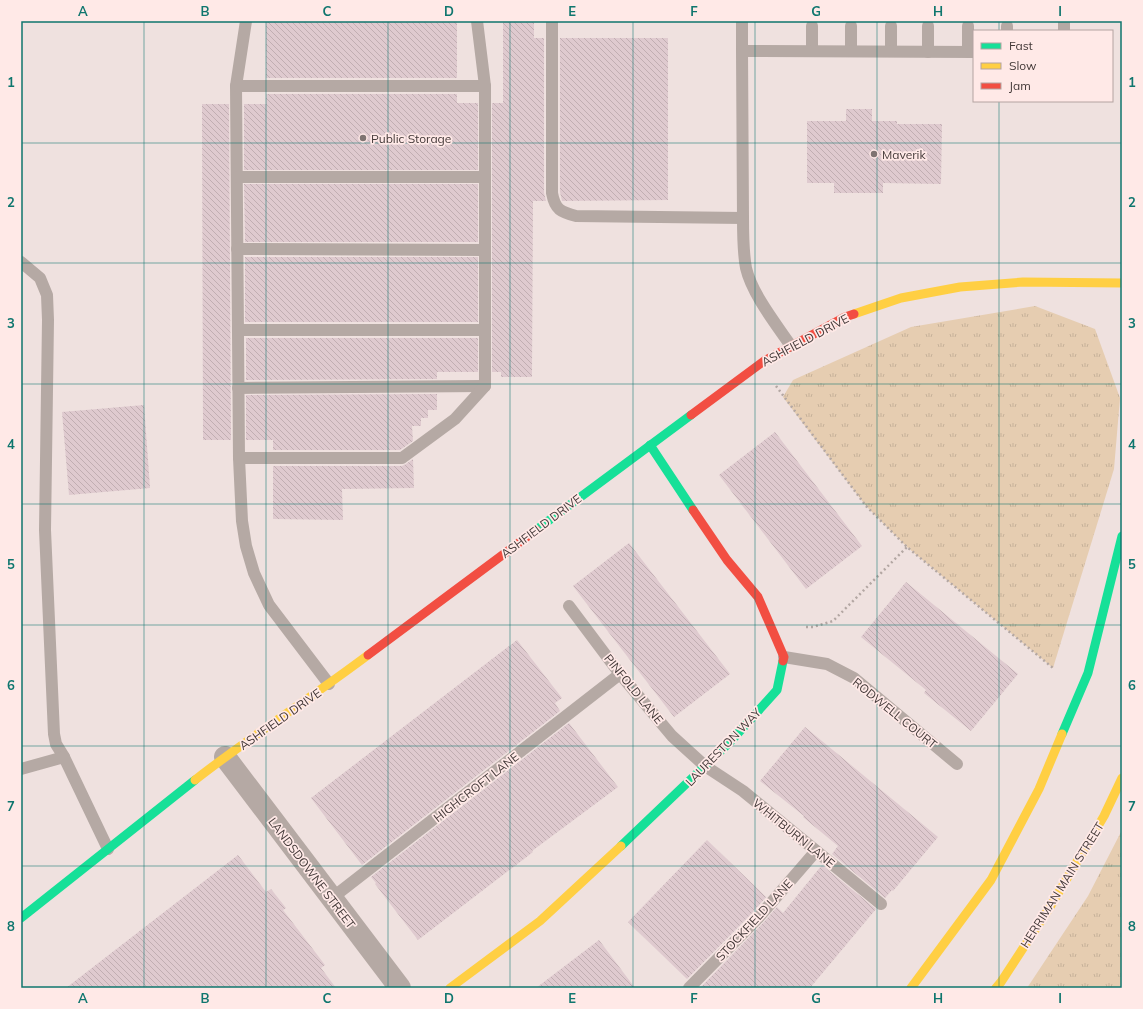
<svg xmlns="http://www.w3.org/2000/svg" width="1143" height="1009" font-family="Mulish,sans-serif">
<defs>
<pattern id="park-tufts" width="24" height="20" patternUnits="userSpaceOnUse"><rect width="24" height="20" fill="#e6cdb1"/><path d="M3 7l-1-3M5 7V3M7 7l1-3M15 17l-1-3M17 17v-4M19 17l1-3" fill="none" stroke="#c6b199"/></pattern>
<pattern id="building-back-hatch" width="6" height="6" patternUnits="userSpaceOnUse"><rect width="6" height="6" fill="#dfcacf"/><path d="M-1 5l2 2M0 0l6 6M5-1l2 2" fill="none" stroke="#c1aeb2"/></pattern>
</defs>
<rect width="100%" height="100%" fill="#efe1df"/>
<g fill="url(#park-tufts)">
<path d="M1035 306 1095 329 1120 398 1114 469 1053 668 907 547 866 506 783 397 793 380 911 327Z"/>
<path d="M1122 830V988H1027L1088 896Z"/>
</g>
<g fill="url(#building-back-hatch)">
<rect x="266" y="21" width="191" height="57"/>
<path d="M503 21H534V38H544V193L546 201H533L532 377H501V372H492V103H503Z"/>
<path d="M560 38H668V200L562 201 560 192Z"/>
<path d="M266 94H457V103H478V170H244V104H266Z"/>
<path d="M202 104H229L231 440H203Z"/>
<path d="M846 109H872V121H897V124H942L941 184 883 183V193H834V183H807V121H846Z"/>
<path d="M244 184H478V242H245Z"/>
<rect x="245" y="257" width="233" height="65"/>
<path d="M246 338H478V372H437V379L246 380Z"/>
<path d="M437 394V410H428V418H421V426H412L413 441 400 450H273V440H246V395Z"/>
<path d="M144 405 150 488 69 495 62 412Z"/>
<path d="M775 432 862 546 806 589 719 475Z"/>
<path d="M413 459 414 488 342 489 343 520 273 519V466H402L406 464Z"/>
<path d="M629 543 730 674 674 717 573 586Z"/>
<path d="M906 582 1018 674 971 731 924 693 926 690 861 637Z"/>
<path d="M517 640 562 698 555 703 560 711 362 865 311 798Z"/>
<path d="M569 723 618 787 532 851 533 852 418 940 375 884 376 883 371 877Z"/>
<path d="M805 727 938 837 893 891 892 890 885 898 832 854 838 846 803 817 804 816 760 781Z"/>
<path d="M707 840 766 897 752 913 687 979 628 922Z"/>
<path d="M238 855 266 892 271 889 286 908 283 910 325 965 321 968 336 988H66Z"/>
<path d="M822 865 876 909 810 988H700L763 923 777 907 783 913Z"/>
<path d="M599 940 635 988H536Z"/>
</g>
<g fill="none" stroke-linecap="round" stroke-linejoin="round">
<g stroke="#b3a7a3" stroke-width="2.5" stroke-dasharray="2 3" stroke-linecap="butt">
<path d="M776 386 866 506 907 547 1053 668"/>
<path d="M806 627H813L833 621 907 547"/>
</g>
<g stroke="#b5a9a4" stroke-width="12">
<path d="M246 21 236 86 239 458 242 521 246 546 254 573 269 605 329 684"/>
<path d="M552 21V193C555 210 561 212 576 216L743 218"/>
<path d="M742 21V51"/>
<path d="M812 26V51"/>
<path d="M851 26V51"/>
<path d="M891 26V51"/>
<path d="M928 26V52"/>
<path d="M968 26V52"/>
<path d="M1007 26V31"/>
<path d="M1064 31V21"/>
<path d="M236 86H485"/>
<path d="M237 177H485"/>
<path d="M237 249 485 250"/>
<path d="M21 262 40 278 47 295 48 320 45 530 54 734 56 744 64 757"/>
<path d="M238 330H485"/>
<path d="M791 346C776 324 752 294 746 268 743 252 743 235 743 218L742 51 974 52"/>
<path d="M238 388 485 386"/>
<path d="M239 458H402L455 419 485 386V86L477 21"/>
<path d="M569 606 620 674 672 736 705 766 743 791 881 904"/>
<path d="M784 657 827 664 854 678 957 764"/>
<path d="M21 769 64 757 108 849"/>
<path d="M332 898 620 674"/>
<path d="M689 988 758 918 816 851"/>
</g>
<path stroke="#b5a9a4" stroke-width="22" d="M225 757 400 988"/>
<g stroke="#16e098" stroke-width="9">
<path d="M650 445 693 510"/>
<path d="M536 530 691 415"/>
<path d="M1062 734 1088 673 1122 536"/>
<path d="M621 846 731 741 777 690 783 661"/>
<path d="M21 918 195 780"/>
</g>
<g stroke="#ffcf43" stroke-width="9">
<path d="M854 314 901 298 960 287 1023 282 1122 283"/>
<path d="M195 780C251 736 311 698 368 655"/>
<path d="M450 988 540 921 621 846"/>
<path d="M911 988 991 880 1039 789 1062 734"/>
<path d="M996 988 1001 982 1050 907 1104 816 1122 778"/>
</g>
<g stroke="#f24e42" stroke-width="9">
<path d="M691 415 764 361 845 317 854 314"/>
<path d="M693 510 727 560 758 597 784 657 783 661"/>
<path d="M368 655 536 530"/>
</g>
</g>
<path fill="none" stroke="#0f766e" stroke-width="1" stroke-opacity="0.55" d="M144 21V988M266 21V988M388 21V988M510 21V988M633 21V988M755 21V988M877 21V988M999 21V31M999 101V988M21 143H1122M21 263H1122M21 384H1122M21 504H1122M21 625H1122M21 746H1122M21 866H1122"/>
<g fill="#7f7472" stroke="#ffe9e7" stroke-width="1.5">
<circle cx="363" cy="138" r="4"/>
<circle cx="874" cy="154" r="4"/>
</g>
<g text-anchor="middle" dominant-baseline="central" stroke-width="3.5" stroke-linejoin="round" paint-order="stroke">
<g font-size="12" fill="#433938" stroke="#ffe9e7" text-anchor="start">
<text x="371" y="138">Public Storage</text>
<text x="882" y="154">Maverik</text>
</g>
<g font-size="12" fill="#433938" stroke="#ffe9e7">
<text transform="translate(805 340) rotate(-28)">ASHFIELD DRIVE</text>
<text transform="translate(541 526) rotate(-37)">ASHFIELD DRIVE</text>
<text transform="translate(634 689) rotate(51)">PINFOLD LANE</text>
<text transform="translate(895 713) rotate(39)">RODWELL COURT</text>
<text transform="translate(280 719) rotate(-35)">ASHFIELD DRIVE</text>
<text transform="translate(723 747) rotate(-46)">LAURESTON WAY</text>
<text transform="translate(476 787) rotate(-38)">HIGHCROFT LANE</text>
<text transform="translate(794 833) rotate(39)">WHITBURN LANE</text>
<text transform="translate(312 873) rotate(53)">LANDSDOWNE STREET</text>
<text transform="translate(1062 885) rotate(-58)">HERRIMAN MAIN STREET</text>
<text transform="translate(754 920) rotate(-47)">STOCKFIELD LANE</text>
</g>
</g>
<rect width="1143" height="1009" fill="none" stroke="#ffe9e7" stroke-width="44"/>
<rect x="973" y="30" width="140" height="72" fill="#ffe9e7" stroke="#b4a3a1"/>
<rect x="981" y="43" width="20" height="6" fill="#16e098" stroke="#b4a3a1"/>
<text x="1009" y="50" font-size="12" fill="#433938">Fast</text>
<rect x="981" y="63" width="20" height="6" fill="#ffcf43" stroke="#b4a3a1"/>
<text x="1009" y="70" font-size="12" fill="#433938">Slow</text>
<rect x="981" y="83" width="20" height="6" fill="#f24e42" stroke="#b4a3a1"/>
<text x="1009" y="90" font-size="12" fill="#433938">Jam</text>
<rect x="22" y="22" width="1099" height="965" fill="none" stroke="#0f766e" stroke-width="1.5"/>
<g font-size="13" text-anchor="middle" font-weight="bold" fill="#0f766e">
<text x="83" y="16">A</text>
<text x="205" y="16">B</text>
<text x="327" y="16">C</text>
<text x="449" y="16">D</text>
<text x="572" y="16">E</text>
<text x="694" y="16">F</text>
<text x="816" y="16">G</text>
<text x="938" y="16">H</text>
<text x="1060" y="16">I</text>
<text x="11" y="87">1</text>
<text x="1132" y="87">1</text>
<text x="11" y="207">2</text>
<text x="1132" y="207">2</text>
<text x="11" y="328">3</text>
<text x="1132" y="328">3</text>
<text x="11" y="449">4</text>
<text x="1132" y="449">4</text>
<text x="11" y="569">5</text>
<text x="1132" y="569">5</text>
<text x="11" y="690">6</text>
<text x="1132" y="690">6</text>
<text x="11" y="811">7</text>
<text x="1132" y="811">7</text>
<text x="11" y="931">8</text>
<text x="1132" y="931">8</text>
<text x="83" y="1003">A</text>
<text x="205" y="1003">B</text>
<text x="327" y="1003">C</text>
<text x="449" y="1003">D</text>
<text x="572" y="1003">E</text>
<text x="694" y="1003">F</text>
<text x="816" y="1003">G</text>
<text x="938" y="1003">H</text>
<text x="1060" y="1003">I</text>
</g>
</svg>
